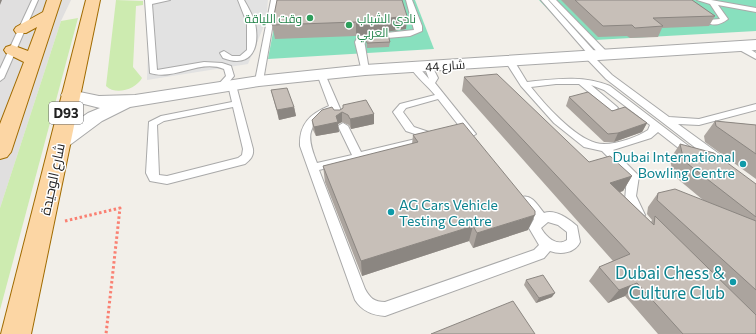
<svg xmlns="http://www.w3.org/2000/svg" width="756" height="334" font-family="Commissioner,Cairo,sans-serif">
<rect width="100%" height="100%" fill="#f2efe9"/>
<path fill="#e0dfdf" d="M0 0H71L61 21 0 208Z"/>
<g fill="#cdebb0">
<path d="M116 0 143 1V5L136 6 133 67 142 78C136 89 116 96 106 86Z"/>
<path d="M78 18 0 310V208L61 21Z"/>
</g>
<g fill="#88e0be">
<path d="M279 0H415L434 49 268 59Z"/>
<path d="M539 0H756V31L595 40 589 34 572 35Z"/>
</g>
<path fill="#e2e2e2" d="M150 0H268L266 21 248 64 147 80Z"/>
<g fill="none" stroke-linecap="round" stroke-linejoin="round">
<g stroke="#a9a9a9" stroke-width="2">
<g id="service">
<path d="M32 0H38L4 78 0 81V69Z"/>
<path d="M145 0H170L152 4 157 70 204 62 222 63 231 66 234 76 224 88H218L217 86 226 76 224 69C200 59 174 81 150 73Z"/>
<path d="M238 0H244C248 7 253 16 255 23 260 47 252 69 223 58L220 53 224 51 232 56H240L247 50V23Z"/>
<path d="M271 0H277L263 81 259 84 255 81Z"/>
<path d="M406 0H412L422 26V31L410 36 364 40 369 70 368 72H362L355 42 358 36 414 30Z"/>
<path d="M541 0H548L597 54 598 56 595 58 612 75 669 117 699 119 756 104V110L699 125 678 124 722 156 723 159 722 162H714L606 79 586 58 585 56 588 54Z"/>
<path d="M549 0H556L608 53V57H602Z"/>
<path d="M697 0H711L756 8V12L718 5 728 19C722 24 713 27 707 22L708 20 720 19 710 4Z"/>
<path d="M736 44H742L756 53V59L736 48Z"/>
<path d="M507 59H513L527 82C556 79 583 75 610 86L699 154 694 158 690 157 658 132 651 138 613 150 639 176 636 196 645 215 643 218 639 220 635 218 625 200 627 177 625 174 602 151 584 147 554 123 521 86 507 64ZM556 84H579L610 110H616L618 108 616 106 591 85 604 90 650 125 648 130C636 138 610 147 596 143 574 137 545 105 531 87Z"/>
<path d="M414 64 417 65 429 79 424 66 425 64H431L438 78 435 83 476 134 471 137 467 136 438 99 406 108 403 112 414 127 438 135 439 137 438 139H431L430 142 319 170 365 289C370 298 374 302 385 302L534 250 539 245 529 228 534 219 520 200 522 197C532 194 538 206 544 213 555 209 569 219 577 226L580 242C575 253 561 255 550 251L544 258 385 316C372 315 362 311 355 300L300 146C299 124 310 114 329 106L317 74 321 71 325 74 342 113 337 116 334 115 332 112C305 125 307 138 317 163L352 155 338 126 343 123 348 126 361 152 424 137 406 131 393 112 400 104 435 95C427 85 417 78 410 67ZM548 222 558 225 567 232V240C557 247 546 237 541 228Z"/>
<path d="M232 82 236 85 253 149C254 156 250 160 245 164L167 184 150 181 146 173 149 122 161 116 232 102 228 85ZM233 107 243 149 242 155 238 158 167 176 159 175 157 125 164 121Z"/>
</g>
</g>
<g stroke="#a9a9a9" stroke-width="2">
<path id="minor" d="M756 40V50L365 75 259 86 130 107 102 121 67 147 60 149 53 147 50 142 53 137 88 113 100 108 64 99 61 95 64 91 70 90 99 96 135 95 259 76 365 65Z"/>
</g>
<g stroke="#a06b00" stroke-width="2">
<g id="primary">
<path d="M47 0H61L11 152 7 157 0 159V124L24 62 6 53 4 50 6 47 12 45 28 51 37 27 26 33H16L14 30 16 27 43 12Z"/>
<path d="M86 0H100L31 334H1Z"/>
</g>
</g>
<path stroke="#fa8072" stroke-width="3" stroke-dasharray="2.5 2.5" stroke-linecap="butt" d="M65 221 120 208 106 334"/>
<use href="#service" fill="#fff" fill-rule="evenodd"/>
<use href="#minor" fill="#fff" fill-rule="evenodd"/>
<use href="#primary" fill="#fcd6a4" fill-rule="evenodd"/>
</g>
<g fill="#aba49e">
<path d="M561 0H692L715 16 709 26 662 28 658 37 630 38 627 36 598 37Z"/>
<path d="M407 16 406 29 356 36 275 39 272 25Z"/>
<path d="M366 37 390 42 389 47 367 48Z"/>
<path d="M464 77 589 162 632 176 623 191 620 192 651 222 652 220 647 214 648 207 658 193 703 200 673 175 670 159 680 144 756 184V334H658L625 296 608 303 589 281 599 267 613 261 462 91Z"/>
<path d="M271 90 294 107 296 116 279 120Z"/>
<path d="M569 97 612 111 647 123 642 132 614 142H604L566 106Z"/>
<path d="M343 108 374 114V124L351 129 349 125 342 122 338 124 339 132 316 136 313 130 312 120 334 110H340Z"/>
<path d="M715 121 756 125V179L705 142 704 136Z"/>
<path d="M413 135 528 230 473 248 469 241 362 276 325 182 323 166 412 144Z"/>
<path d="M526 280 552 297 536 303 524 285Z"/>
</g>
<g fill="#8b8681">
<path d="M0 0H2L0 5Z"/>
<path d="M407 16 406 29 356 36V22Z"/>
<path d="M294 107 296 116 279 120 277 110Z"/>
<path d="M342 112V122L338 124 339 132 316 136 314 127 336 116Z"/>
<path d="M374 114V124L351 129 350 119Z"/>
<path d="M647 123 642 132 614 142 618 133Z"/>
<path d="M632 176 623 191 602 198 610 183Z"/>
<path d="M535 215 528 230 473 248 477 233Z"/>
<path d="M473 226 469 241 362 276 361 261Z"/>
<path d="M637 283 625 296 608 303 619 290Z"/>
<path d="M555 293 552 297 536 303 539 298Z"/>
</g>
<g fill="#c7bfb8" stroke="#8b8681">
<path d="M277 0H402L407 16 356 22 272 25Z"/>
<path d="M575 0H692L715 16 653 18 663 26 635 28 632 25 603 26Z"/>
<path d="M388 35 390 42 367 43 366 37Z"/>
<path d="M497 74 589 162 610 156 632 176 610 183 654 225 655 216 756 315V334H683L637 283 619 290 599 267 630 254 464 77Z"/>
<path d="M287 88 294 107 277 110 271 90Z"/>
<path d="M588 92 612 111 625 107 647 123 618 133 608 134 569 97Z"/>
<path d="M366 100 374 114 350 119 348 115 342 112 336 116 338 122 314 127 312 120 322 110 332 107 334 110H340L343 108V105Z"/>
<path d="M715 121 756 125V154L716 126Z"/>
<path d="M463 123 535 211V215L477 233 473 226 361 261 323 166 418 142 413 135Z"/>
<path d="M680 144 714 153 756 184V217L684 161Z"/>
<path d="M675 189 756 221V290L657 200 658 193Z"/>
<path d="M543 275 555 293 539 298 526 280Z"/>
<path d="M513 301 535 334H431Z"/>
</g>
<g fill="#2e9e5b" stroke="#fff" stroke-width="1.5">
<circle cx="310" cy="18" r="4"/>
<circle cx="349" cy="25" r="4"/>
</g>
<g fill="#0f9aa8" stroke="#fff" stroke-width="1.5">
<circle cx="743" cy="164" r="4"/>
<circle cx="391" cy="212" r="4"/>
<circle cx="733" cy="282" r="4"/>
</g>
<g text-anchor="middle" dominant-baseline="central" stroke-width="3" stroke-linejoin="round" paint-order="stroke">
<g font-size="12" fill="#27864d" stroke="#fff" text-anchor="end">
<text x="302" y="18">وقت اللياقة</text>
<text x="357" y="18" text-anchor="start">نادي الشباب<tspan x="357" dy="14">العربي</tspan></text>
</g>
<g font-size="12" fill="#222" stroke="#fff">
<text transform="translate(445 65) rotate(-4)">شارع 44</text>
</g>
<rect fill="#fff" stroke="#646464" stroke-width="1" x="49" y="102" width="34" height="22" rx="3"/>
<g font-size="13" font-weight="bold" fill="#222">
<text x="66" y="113">D93</text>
</g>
<g font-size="14" fill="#0d838f" stroke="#fff" text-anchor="end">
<text x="735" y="156">Dubai International<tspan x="735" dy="16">Bowling Centre</tspan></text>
<text x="399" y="204" text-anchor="start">AG Cars Vehicle<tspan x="399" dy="16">Testing Centre</tspan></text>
</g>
<g font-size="14" fill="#222" stroke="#fff">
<text transform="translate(52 179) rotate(-78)">شارع الوحيدة</text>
</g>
<g font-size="17" fill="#0d838f" stroke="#fff" text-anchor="end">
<text x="725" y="272">Dubai Chess &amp;<tspan x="725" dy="20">Culture Club</tspan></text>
</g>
</g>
</svg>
